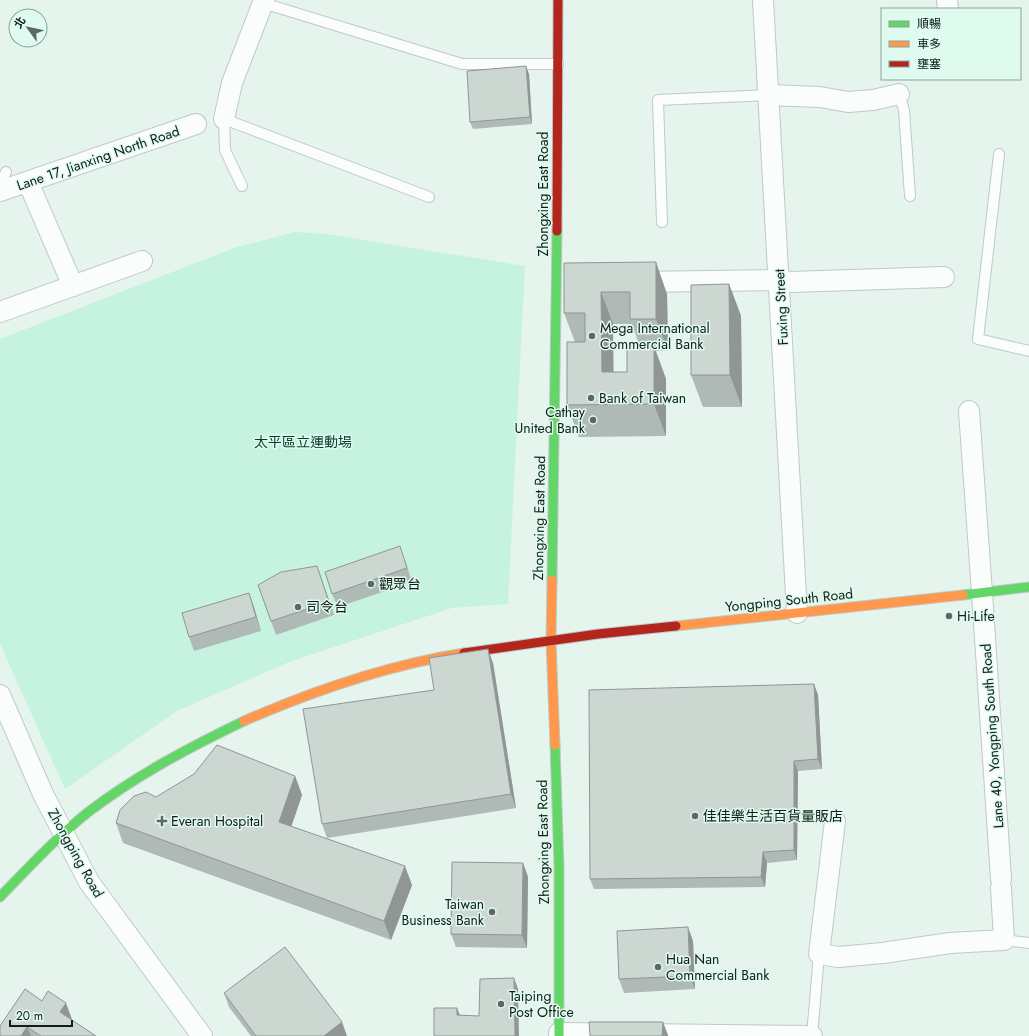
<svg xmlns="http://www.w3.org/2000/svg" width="1029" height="1036" font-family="Jost,'Noto Sans TC',sans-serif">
<rect width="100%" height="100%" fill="#e5f4ed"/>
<path fill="#c5f3e0" d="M294 232 326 234 525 266 508 604 452 608 289 662 177 711 65 789 0 644V339L234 248Z"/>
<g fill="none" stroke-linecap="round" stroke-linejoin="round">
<g stroke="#becac5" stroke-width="12">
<g id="lane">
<path d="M263 3 462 64H558"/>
<path d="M899 94 904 110 910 196"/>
<path d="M999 154 978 339 1029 351"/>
<path d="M0 185 6 172"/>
<path d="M242 186 225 150 224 119 429 197"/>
<path d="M662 222 658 100 768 95"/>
<path d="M1004 940 1029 943"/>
<path d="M812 1036 819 954"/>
</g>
</g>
<g stroke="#becac5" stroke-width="22">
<g id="street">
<path d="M763 0 797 613"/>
<path d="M947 0 948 9"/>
<path d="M768 95 820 97 848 102 873 100 899 94"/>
<path d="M224 119 232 83 264 0"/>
<path d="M28 182 73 286"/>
<path d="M0 191 196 124"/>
<path d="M636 282 779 280 791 282 944 277"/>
<path d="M0 312 142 261"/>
<path d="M969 411 982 593 1001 879"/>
<path d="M0 695 43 794 89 882 202 1036"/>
<path d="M835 821 819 954 838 957 883 953 950 943 1004 940 1001 888"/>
<path d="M559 1033 812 1036"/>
</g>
</g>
<g stroke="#becac5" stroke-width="11">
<g id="fast">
<path d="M552 580 557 231"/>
<path d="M963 595 1029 587"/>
<path d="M555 745 559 867V1036"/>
<path d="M0 897C28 868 56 838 87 813 135 776 190 747 244 721"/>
</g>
</g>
<g stroke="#becac5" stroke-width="11">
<g id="slow">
<path d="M552 580 551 641 555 745"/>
<path d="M676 626 963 595"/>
<path d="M244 721C315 690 388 665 464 653"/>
</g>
</g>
<g stroke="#becac5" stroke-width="11">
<g id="jam">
<path d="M557 231 558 0"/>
<path d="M464 653 598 634 676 626"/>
</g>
</g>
<use href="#lane" stroke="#fbfdfc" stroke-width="10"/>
<use href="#street" stroke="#fbfdfc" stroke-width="20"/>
<use href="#fast" stroke="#63d668" stroke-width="9"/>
<use href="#slow" stroke="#ff974d" stroke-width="9"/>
<use href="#jam" stroke="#b3261e" stroke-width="9"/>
</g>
<g fill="#afb9b5" fill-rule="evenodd">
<path d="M529 74 532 124 473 129 470 122Z"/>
<path d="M564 263 667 294 668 350 656 351 666 379V436L579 437 567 405 575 342 564 313ZM613 324H632L640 347 627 372H613Z"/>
<path d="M729 284 741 316 742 407H703L691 375Z"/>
<path d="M405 560 412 582 338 607 332 594Z"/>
<path d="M317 566 334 615 276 635 258 585Z"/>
<path d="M249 593 261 631 194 651 189 637Z"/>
<path d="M493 663 516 808 327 838 322 824 434 690Z"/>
<path d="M814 684 818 695 822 769 798 771 797 860 767 863 765 887 594 889 590 879Z"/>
<path d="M295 776 302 795 291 827 412 885 391 940 123 843 116 823 156 797Z"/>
<path d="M523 863 528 877 527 948 456 947 451 934Z"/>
<path d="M693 941 695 989 624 993 619 979Z"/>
<path d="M224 993 347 1036H251L229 1007Z"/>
<path d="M72 1020 96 1036H0V1026Z"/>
</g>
<g fill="#8f9693">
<path d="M526 66 529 74 532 124 530 117Z"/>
<path d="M656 262 667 294 668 350 656 319Z"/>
<path d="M729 284 741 316 742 407 730 375Z"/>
<path d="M601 292 613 324 614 404 602 372Z"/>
<path d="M654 347 666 379V436L654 404Z"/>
<path d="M317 566 322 580 334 615 329 602Z"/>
<path d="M249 593 254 607 261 631 256 617Z"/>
<path d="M488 649 493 663 516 808 511 794Z"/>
<path d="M814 684 818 695 822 769 818 759Z"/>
<path d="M794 761 798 771 797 860 794 850Z"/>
<path d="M295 776 302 795 286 842 279 822Z"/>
<path d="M763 852 767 863 765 887 761 877Z"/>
<path d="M523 863 528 877 527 948 522 935Z"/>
<path d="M405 866 412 885 391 940 384 921Z"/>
<path d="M688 927 693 941 695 989 690 976Z"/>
<path d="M514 978 518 989 519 1036H515Z"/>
<path d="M66 1003 73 1022 60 1012Z"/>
<path d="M457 1008 461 1018 457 1015Z"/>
<path d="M342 1022 347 1036H324Z"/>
<path d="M663 1022 668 1035V1036H662Z"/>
<path d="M27 1027 31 1036H21Z"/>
</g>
<g fill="#ccd7d2" stroke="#8f9693">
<path d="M526 66 530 117 470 122 467 71Z"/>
<path d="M656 262V319H630V292H601L602 372H627V347H654V404L567 405V342H585V313H564V263Z"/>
<path d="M729 284 730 375H691V285Z"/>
<path d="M400 546 407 568 332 594 325 572Z"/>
<path d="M317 566 329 602 271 621 258 585 281 572Z"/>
<path d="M249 593 256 617 189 637 182 613Z"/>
<path d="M488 649 511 794 322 824 303 709 434 690 429 658Z"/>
<path d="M814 684 818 759 794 761V850L763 852 761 877 590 879 589 690Z"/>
<path d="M217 745 295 776 279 822 405 866 384 921 116 823 120 810 134 796 146 792 156 797 194 774Z"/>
<path d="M452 862 523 863 522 935 451 934Z"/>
<path d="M688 927 690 976 619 979 617 931Z"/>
<path d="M285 947 342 1022 324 1036H256L224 993Z"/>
<path d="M514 978 515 1036H434V1008H457V1015L479 1016 480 979Z"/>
<path d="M25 989 42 1001 48 991 66 1003 60 1012 96 1036H41L27 1027 21 1036H0V1026Z"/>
<path d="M589 1022H663L662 1036H590Z"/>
</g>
<g fill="#5c6863" stroke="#dffaee" stroke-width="1.5">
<circle cx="592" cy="336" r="4"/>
<circle cx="591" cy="398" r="4"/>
<circle cx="593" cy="420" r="4"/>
<circle cx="371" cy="584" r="4"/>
<circle cx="298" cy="607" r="4"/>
<circle cx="949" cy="616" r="4"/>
<circle cx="695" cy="816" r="4"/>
<path d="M160 815h4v4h4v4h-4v4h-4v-4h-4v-4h4z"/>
<circle cx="492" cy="912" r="4"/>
<circle cx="658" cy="967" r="4"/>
<circle cx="501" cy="1004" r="4"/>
</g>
<g text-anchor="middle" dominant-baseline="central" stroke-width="3" stroke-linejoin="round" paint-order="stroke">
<g font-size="14" fill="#121c18" stroke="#dffaee">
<text transform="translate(98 158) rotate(-19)">Lane 17, Jianxing North Road</text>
<text transform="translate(543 194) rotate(-90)">Zhongxing East Road</text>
<text transform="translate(781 307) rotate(-93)">Fuxing Street</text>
<text transform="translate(539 518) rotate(-89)">Zhongxing East Road</text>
<text transform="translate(789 600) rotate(-6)">Yongping South Road</text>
<text transform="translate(992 736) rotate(-94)">Lane 40, Yongping South Road</text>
<text transform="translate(543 842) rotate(-91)">Zhongxing East Road</text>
<text transform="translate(76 853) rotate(61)">Zhongping Road</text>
</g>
<g font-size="14" fill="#121c18" stroke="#dffaee" text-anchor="start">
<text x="600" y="328">Mega International<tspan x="600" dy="16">Commercial Bank</tspan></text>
<text x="599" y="398">Bank of Taiwan</text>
<text x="585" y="412" text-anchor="end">Cathay<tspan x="585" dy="16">United Bank</tspan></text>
<text x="379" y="584">觀眾台</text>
<text x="306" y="607">司令台</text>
<text x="957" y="616">Hi-Life</text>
<text x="703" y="816">佳佳樂生活百貨量販店</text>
<text x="171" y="821">Everan Hospital</text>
<text x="484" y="904" text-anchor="end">Taiwan<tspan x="484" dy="16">Business Bank</tspan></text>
<text x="666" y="959">Hua Nan<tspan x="666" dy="16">Commercial Bank</tspan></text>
<text x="509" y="996">Taiping<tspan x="509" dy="16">Post Office</tspan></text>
</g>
<g font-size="14" fill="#033c2b" stroke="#dffaee">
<text x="303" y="442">太平區立運動場</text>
</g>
</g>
<rect x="881" y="8" width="140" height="72" fill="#dffaee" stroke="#8da198"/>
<rect x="889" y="21" width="20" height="6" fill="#63d668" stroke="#8da198"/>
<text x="917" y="28" font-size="12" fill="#121c18">順暢</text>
<rect x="889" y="41" width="20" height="6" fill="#ff974d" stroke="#8da198"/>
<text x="917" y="48" font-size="12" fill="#121c18">車多</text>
<rect x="889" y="61" width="20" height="6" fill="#b3261e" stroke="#8da198"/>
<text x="917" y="68" font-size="12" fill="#121c18">壅塞</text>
<g transform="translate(28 28) rotate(303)"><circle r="19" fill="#dffaee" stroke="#8da198"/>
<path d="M0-3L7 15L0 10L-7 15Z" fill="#5c6863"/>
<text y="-6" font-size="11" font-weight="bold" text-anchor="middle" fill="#121c18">北</text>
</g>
<path d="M10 1020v6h62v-6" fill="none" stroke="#121c18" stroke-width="2"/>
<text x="16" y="1020" font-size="12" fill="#121c18" stroke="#dffaee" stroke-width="3" paint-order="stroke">20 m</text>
</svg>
